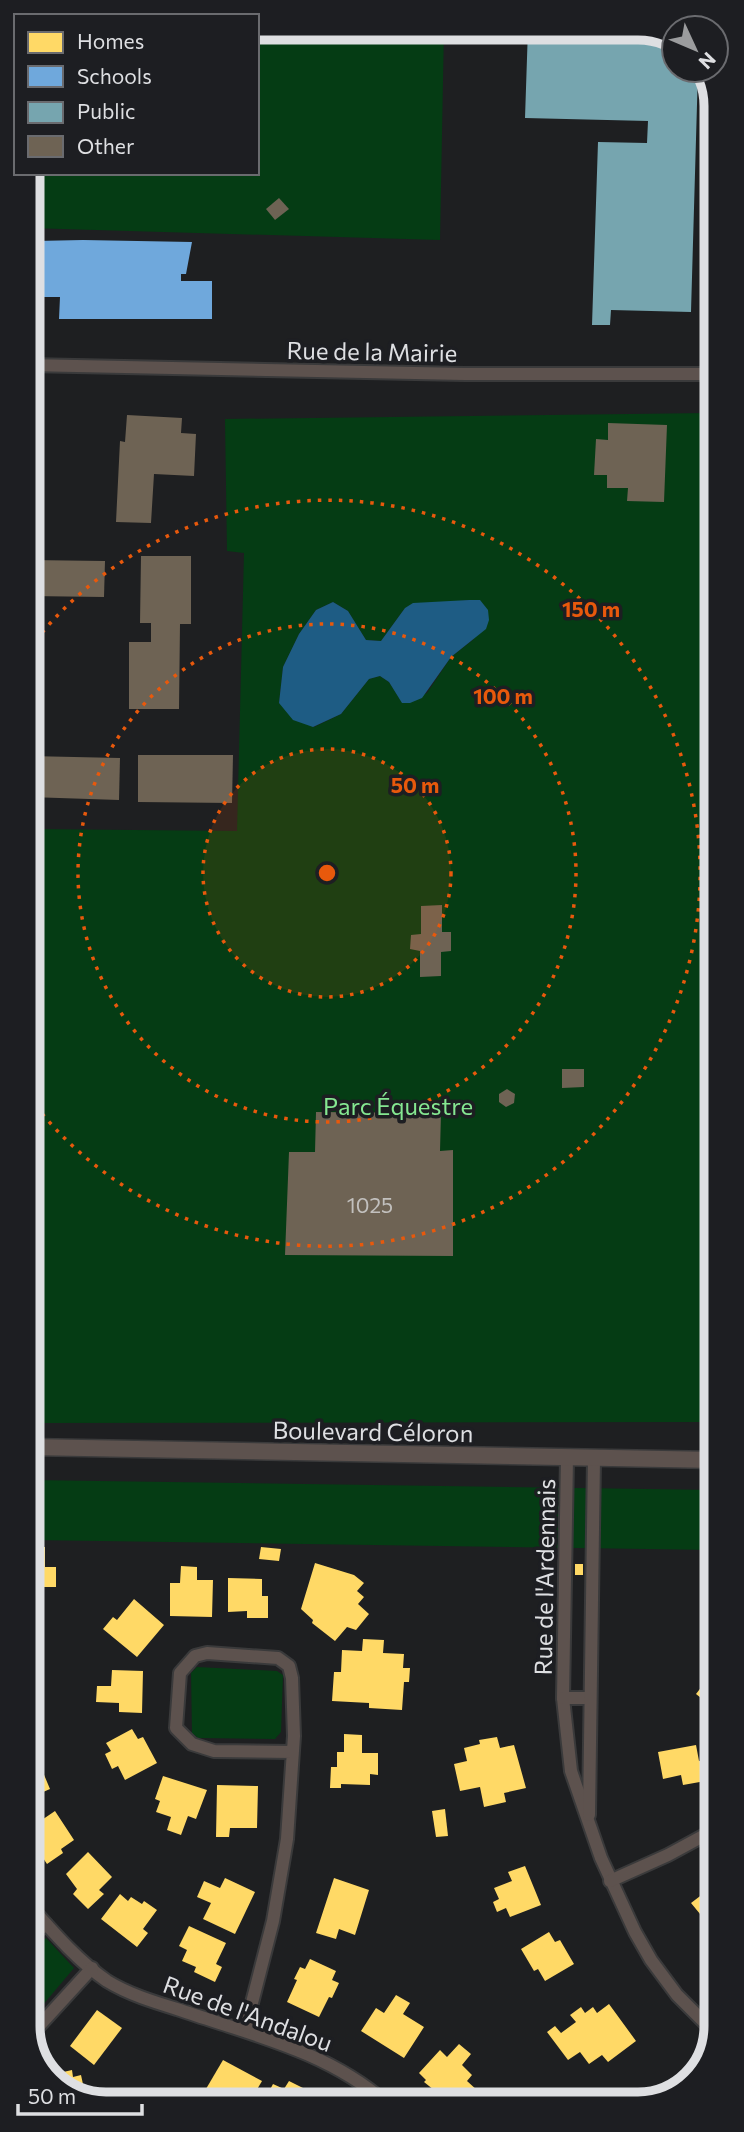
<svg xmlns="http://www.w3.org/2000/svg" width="744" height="2132" font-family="Commissioner,sans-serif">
<rect width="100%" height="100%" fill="#1e1f21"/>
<g fill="#053c14" fill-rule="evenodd">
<path d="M257 28H444L440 240 28 228V173H257Z"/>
<path d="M710 413 707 486H714L715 1422 30 1423 29 829 237 831 244 553 227 551 225 419ZM469 600 474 639 451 657 427 693 402 702 389 682 380 676 369 679 341 714 314 727 279 703 283 667 299 634 316 610 333 602 348 611 366 640 381 641 405 608Z"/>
<path d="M30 1480 715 1490V1550L30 1540Z"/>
<path d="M197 1667 277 1671 283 1675 281 1732 275 1739 198 1738 192 1733 191 1673Z"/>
<path d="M46 1938 74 1968 31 2019 30 1950Z"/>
</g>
<path fill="#1e5c84" d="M469 600H480L488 610 489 620 486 629 451 657 422 698 410 703H402L389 682 380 676 369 679 341 714 313 727 293 720 279 703 283 667 299 634 316 610 333 602 348 611 366 640 381 641 405 608 413 603Z"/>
<g fill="#ffd966">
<path d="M30 1547H45V1567H56V1587H30Z"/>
<path d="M261 1547 281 1549 279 1561 259 1559Z"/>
<path d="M315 1563 354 1575 364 1583 357 1591 364 1597 358 1604 369 1614 356 1630 347 1627 335 1641 312 1623 313 1620 301 1609Z"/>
<rect x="575" y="1564" width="8" height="11"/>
<path d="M181 1566 197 1567V1580H213L212 1617 170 1616V1583H180Z"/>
<path d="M228 1578 262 1579V1596H268V1618H247V1611L228 1612Z"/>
<path d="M134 1599 164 1625 137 1657 103 1629 113 1617 117 1620Z"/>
<path d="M30 1600H36L35 1629H30Z"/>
<path d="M363 1639 384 1640 383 1653 404 1654 403 1668H410L409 1682H404L402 1710 369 1708V1703L332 1701 334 1672H341L342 1650 362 1651Z"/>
<path d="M30 1653H33L32 1685H30Z"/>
<path d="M112 1670 143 1671 142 1713 119 1712V1703L96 1702 97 1686H111Z"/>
<path d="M706 1681 716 1689V1710L696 1694Z"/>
<path d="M30 1710H38L36 1744H30Z"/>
<path d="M132 1729 138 1739 143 1737 157 1763 125 1780 118 1766 112 1769 105 1754 111 1751 106 1743Z"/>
<path d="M344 1734 362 1735V1753H378V1775L370 1774V1785L341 1784V1788H330L331 1767H337V1752H344Z"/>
<path d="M497 1737 500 1748 514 1745 526 1788 504 1793 506 1802 484 1807 480 1787 460 1791 454 1764 467 1761 464 1748 480 1744 479 1740Z"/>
<path d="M696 1745 699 1761 707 1760 711 1780 683 1785 681 1775 663 1779 658 1752Z"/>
<path d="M37 1758 50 1789 34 1796 37 1802 30 1805V1761Z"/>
<path d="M163 1776 207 1790 196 1819 188 1816 181 1835 167 1830 171 1817 156 1812 160 1801 155 1799Z"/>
<path d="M217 1785 258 1786 257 1828H230L229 1837H216Z"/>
<path d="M445 1809 448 1836 436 1837 432 1811Z"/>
<path d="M55 1811 74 1840 61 1849 63 1853 47 1864 35 1846 40 1843 30 1828Z"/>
<path d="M88 1852 112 1877 99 1890 104 1894 88 1909 73 1894 77 1889 66 1874Z"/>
<path d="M525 1866 541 1905 510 1917 506 1908 497 1912 493 1902 499 1899 494 1888 512 1881 508 1872Z"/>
<path d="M225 1878 255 1892 235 1934 203 1919 211 1903 197 1897 204 1881 220 1888Z"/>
<path d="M334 1878 369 1890 355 1935 339 1929 336 1939 316 1933Z"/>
<path d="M716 1884V1943L709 1935 714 1931 691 1903Z"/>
<path d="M120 1894 128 1901 131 1897 142 1904 144 1901 157 1910 143 1929 148 1933 137 1947 101 1919Z"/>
<path d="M189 1926 226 1943 216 1964 222 1967 215 1982 194 1972 196 1967 182 1961 187 1950 179 1946Z"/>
<path d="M549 1932 555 1942 560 1940 574 1964 545 1981 538 1969 534 1971 521 1949Z"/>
<path d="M310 1959 336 1971 332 1980 339 1983 332 1998 329 1997 319 2017 287 2002 297 1980 294 1979 300 1967 305 1969Z"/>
<path d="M396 1995 410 2003 403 2014 424 2027 404 2058 361 2031 376 2008 384 2013Z"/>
<path d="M609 2004 636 2041 608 2062 602 2055 589 2064 580 2052 568 2060 547 2032 555 2026 561 2033 576 2022 570 2015 581 2007 585 2013 593 2007 597 2013Z"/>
<path d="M97 2010 122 2028 94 2065 70 2046Z"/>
<path d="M459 2044 471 2054 462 2065 472 2075 467 2081 478 2091 467 2102H449L424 2082 426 2080 419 2073 440 2050 447 2057Z"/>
<path d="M223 2060 262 2081 249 2103H219L203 2094Z"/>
<path d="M57 2066 59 2073 72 2070 73 2077 81 2075 86 2098 55 2085 45 2068Z"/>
<path d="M289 2081 309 2091 303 2103H263L273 2084 284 2089Z"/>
</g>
<path fill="#6fa8dc" d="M83 240 192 242 186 274H181V281H212V319H59L60 297H33L35 241Z"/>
<path fill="#76a5af" d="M528 28H643L674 41V70H698L691 312 611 310 610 325H592L598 142 647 143 648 121 525 118Z"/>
<g fill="#6e6354">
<path d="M279 198 289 209 275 220 266 209Z"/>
<path d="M127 415 182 418 181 433 196 434 194 476 154 474 151 523 116 522 120 441 125 442Z"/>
<path d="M608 423 667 425 664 502 627 501 628 488H607V475H594L596 439 608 440Z"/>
<path d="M141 556H191V624H180L179 709H129V642H151V623H140Z"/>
<path d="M29 560 105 561 104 597 29 596Z"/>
<path d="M138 755H233L232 803 138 802Z"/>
<path d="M29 756 120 758 119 800 29 797Z"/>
<path d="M442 905V932H451V951L441 952V976L420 977V951L410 949 411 935 421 934V906Z"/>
<path d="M562 1069H584V1087L562 1088Z"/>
<path d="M507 1089 515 1094 514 1103 506 1107 499 1102V1094Z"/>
<path d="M316 1112 441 1113 440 1151 453 1150V1256L285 1255 289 1152H315Z"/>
</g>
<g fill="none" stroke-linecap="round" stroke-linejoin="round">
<g stroke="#3a3a3b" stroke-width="16">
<g id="minor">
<path d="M28 365 464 374H714"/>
<path d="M567 1457 563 1698 571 1771 601 1858 635 1932 651 1960 677 1995 714 2032"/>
<path d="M563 1698H590"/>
<path d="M589 1815 594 1458"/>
<path d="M610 1881 668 1855 716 1829"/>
<path d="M30 1906C53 1932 78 1961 107 1981 128 1994 154 2002 177 2009 249 2034 328 2051 386 2103"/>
<path d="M30 1937 46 1924"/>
<path d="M245 2030 273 1921 287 1839 294 1736 292 1678 289 1666 278 1658 207 1653 195 1656 180 1673 176 1728 192 1744 214 1751 293 1752"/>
<path d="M31 2031 39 2026 92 1968"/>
</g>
</g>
<g stroke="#3a3a3b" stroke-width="19">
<path id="tertiary" d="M30 1447 715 1460"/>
</g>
<use href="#minor" stroke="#5d524e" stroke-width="12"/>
<use href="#tertiary" stroke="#5d524e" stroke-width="16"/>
</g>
<circle cx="327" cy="873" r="124" fill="#e8590c" fill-opacity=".12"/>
<g fill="none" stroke="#e8590c" stroke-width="3.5" stroke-dasharray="3.5 7">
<circle cx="327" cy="873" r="124"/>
<circle cx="327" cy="873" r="249"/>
<path d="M29 649A373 373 0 1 1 31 1100"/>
</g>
<g text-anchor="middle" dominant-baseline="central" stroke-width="7" stroke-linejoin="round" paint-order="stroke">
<g font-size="21" fill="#c2c0be">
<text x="370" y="1204">1025</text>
</g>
<g font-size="24" fill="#dedfe2" stroke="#1d1e22">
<text transform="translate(372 351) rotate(1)">Rue de la Mairie</text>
<text transform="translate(373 1431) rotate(1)">Boulevard Céloron</text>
<text transform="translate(544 1577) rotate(-89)">Rue de l'Ardennais</text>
<text transform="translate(248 2013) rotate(20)">Rue de l'Andalou</text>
</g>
<g font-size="24" fill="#85e791" stroke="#1d1e22">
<text x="398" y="1105">Parc Équestre</text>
</g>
</g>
<path d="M0 0H744V2132H0ZM106 40H638A66 66 0 0 1 704 106V2026A66 66 0 0 1 638 2092H106A66 66 0 0 1 40 2026V106A66 66 0 0 1 106 40Z" fill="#1d1e22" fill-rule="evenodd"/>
<path fill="none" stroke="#dedfe2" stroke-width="9" d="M106 40H638A66 66 0 0 1 704 106V2026A66 66 0 0 1 638 2092H106A66 66 0 0 1 40 2026V106A66 66 0 0 1 106 40Z"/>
<circle cx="327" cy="873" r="10" fill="#e8590c" stroke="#1d1e22" stroke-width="3.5"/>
<g font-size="21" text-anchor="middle" font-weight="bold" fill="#e8590c" stroke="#1d1e22" stroke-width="7" stroke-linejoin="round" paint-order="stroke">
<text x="591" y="617">150 m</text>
<text x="503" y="704">100 m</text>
<text x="415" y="793">50 m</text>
</g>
<rect x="14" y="14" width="245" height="161" fill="#1d1e22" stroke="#6a6b6f" stroke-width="2"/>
<rect x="28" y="32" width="35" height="21" fill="#ffd966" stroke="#6a6b6f" stroke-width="2"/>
<text x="77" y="49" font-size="21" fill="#dedfe2">Homes</text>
<rect x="28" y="66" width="35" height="21" fill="#6fa8dc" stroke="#6a6b6f" stroke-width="2"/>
<text x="77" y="84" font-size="21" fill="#dedfe2">Schools</text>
<rect x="28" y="102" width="35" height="21" fill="#76a5af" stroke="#6a6b6f" stroke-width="2"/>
<text x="77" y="119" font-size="21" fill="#dedfe2">Public</text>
<rect x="28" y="136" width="35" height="21" fill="#6e6354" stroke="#6a6b6f" stroke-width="2"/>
<text x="77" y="154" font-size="21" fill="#dedfe2">Other</text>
<g transform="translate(695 49) rotate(134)"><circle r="33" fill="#1d1e22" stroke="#6a6b6f" stroke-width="2"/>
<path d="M0-5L12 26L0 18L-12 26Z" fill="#9b9c9e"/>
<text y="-10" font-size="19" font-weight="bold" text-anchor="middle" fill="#dedfe2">N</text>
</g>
<path d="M18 2104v10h124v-10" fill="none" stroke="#dedfe2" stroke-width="3.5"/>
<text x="28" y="2104" font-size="21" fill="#dedfe2" stroke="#1d1e22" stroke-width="5" paint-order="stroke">50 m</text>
</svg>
